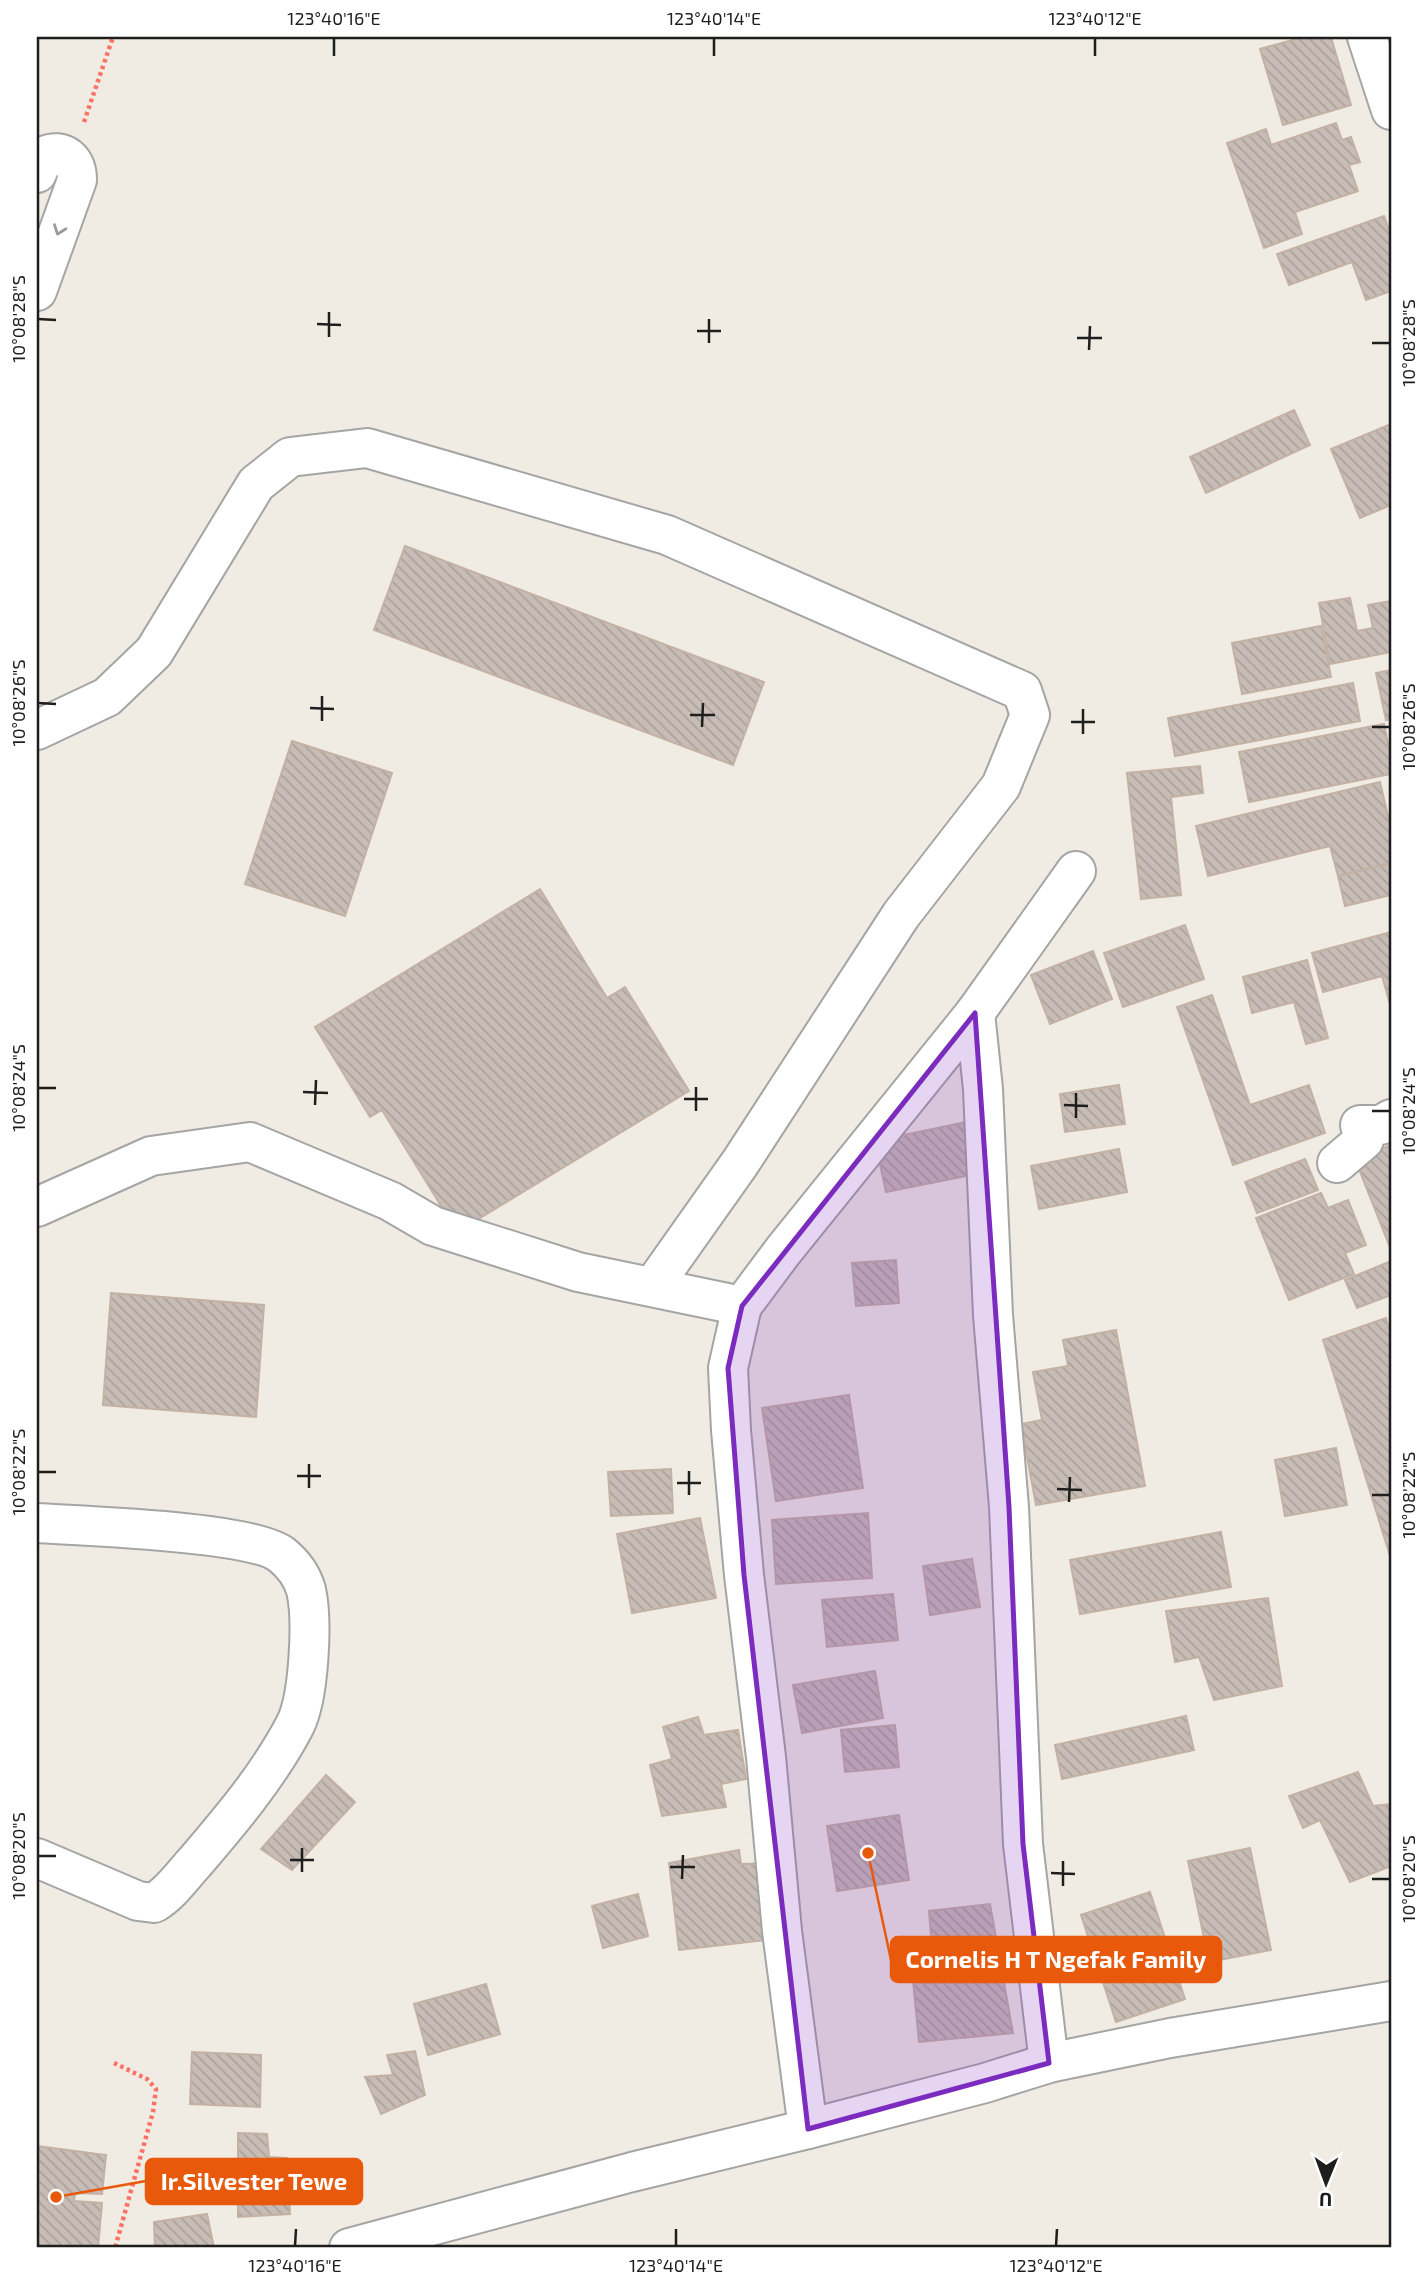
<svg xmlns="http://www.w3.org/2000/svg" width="1428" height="2285" font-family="'Exo 2',sans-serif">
<defs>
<pattern id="building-back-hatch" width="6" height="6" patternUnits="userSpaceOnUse" patternTransform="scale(1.75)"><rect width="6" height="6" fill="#c8bdb6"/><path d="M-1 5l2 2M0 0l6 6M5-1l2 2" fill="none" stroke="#aba29c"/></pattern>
</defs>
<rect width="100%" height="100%" fill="#f0ebe3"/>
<g fill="url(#building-back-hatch)" stroke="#c3b1a4" stroke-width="2">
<path d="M1303 37H1331L1351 105 1283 125 1260 49Z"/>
<path d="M1336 123 1342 140 1351 137 1360 162 1349 165 1358 191 1295 212 1302 234 1264 248 1227 143 1266 129 1271 145Z"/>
<path d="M1384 216 1391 235V291L1366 300 1352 262 1289 285 1277 254Z"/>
<path d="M1294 410 1310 445 1206 493 1190 457Z"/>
<path d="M1391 424V505L1360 518 1331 449Z"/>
<path d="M405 546 764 682 733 765 374 630Z"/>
<path d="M1350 598 1357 631 1373 628 1368 605 1391 601V652L1330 664 1319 603Z"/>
<path d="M1321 626 1331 677 1242 694 1232 643Z"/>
<path d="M1391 670V719L1386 720 1376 673Z"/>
<path d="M1353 683 1360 721 1175 756 1168 718Z"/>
<path d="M1384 724 1391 758V774L1249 802 1239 752Z"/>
<path d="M292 741 392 773 345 916 245 884Z"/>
<path d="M1200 766 1203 793 1171 797 1181 895 1141 899 1127 773Z"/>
<path d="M1380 782 1391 829V863L1338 876 1330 846 1208 876 1196 826Z"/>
<path d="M1391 863V895L1345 906 1338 876Z"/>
<path d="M540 889 607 998 625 987 689 1091 457 1232 382 1110 370 1117 315 1027Z"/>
<path d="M1185 925 1204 979 1123 1007 1104 953Z"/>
<path d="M1391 932V1008L1382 976 1323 992 1312 953Z"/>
<path d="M1093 951 1112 999 1050 1024 1031 975Z"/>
<path d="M1307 960 1328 1038 1306 1044 1294 1002 1252 1013 1243 977Z"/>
<path d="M1212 995 1250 1105 1309 1085 1325 1133 1233 1165 1177 1007Z"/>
<path d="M1119 1085 1125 1124 1065 1132 1060 1094Z"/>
<path d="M966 1122 976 1174 886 1192 875 1141Z"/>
<path d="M1391 1145V1250L1355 1159Z"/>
<path d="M1119 1149 1127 1192 1039 1209 1031 1166Z"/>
<path d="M1305 1159 1318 1190 1257 1213 1245 1182Z"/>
<path d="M1321 1193 1328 1208 1348 1200 1366 1245 1345 1253 1354 1274 1289 1300 1256 1218Z"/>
<path d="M896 1260 899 1303 856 1306 852 1263Z"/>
<path d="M1391 1261V1295L1357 1308 1345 1280Z"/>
<path d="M111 1293 264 1305 256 1417 103 1405Z"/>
<path d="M1386 1318 1391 1335V1559L1323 1340Z"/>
<path d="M1116 1330 1145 1486 1036 1505 1021 1424 1042 1420 1033 1372 1068 1366 1063 1340Z"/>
<path d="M849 1395 863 1488 776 1501 762 1408Z"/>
<path d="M1336 1448 1347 1505 1285 1516 1275 1460Z"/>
<path d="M671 1469 673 1513 611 1516 608 1472Z"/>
<path d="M868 1513 872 1578 776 1584 772 1520Z"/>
<path d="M700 1518 716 1598 632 1613 617 1534Z"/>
<path d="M1221 1532 1231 1587 1080 1614 1070 1560Z"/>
<path d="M972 1559 980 1607 930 1615 923 1566Z"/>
<path d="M893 1594 898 1640 827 1647 822 1600Z"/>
<path d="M1268 1598 1282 1686 1214 1700 1199 1657 1175 1662 1166 1611Z"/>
<path d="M875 1671 883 1718 802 1733 793 1685Z"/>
<path d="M1186 1716 1194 1750 1062 1779 1055 1745Z"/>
<path d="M698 1717 704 1735 738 1730 746 1779 721 1784 726 1807 662 1816 650 1765 672 1759 663 1727Z"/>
<path d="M895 1725 899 1767 845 1772 841 1730Z"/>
<path d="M1358 1772 1373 1806 1391 1804V1866L1350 1882 1320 1820 1303 1828 1289 1796Z"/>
<path d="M326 1775 355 1802 292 1870 261 1849Z"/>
<path d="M899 1815 909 1880 837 1891 827 1826Z"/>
<path d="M1250 1848 1271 1950 1209 1962 1188 1861Z"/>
<path d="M739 1850 741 1864 768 1863 776 1939 679 1950 669 1863Z"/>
<path d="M1150 1892 1185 1999 1116 2022 1081 1915Z"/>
<path d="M638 1894 648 1936 603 1948 592 1906Z"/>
<path d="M990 1904 1013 2033 919 2042 911 1960 933 1959 929 1911Z"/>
<path d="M486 1984 500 2034 428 2055 414 2004Z"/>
<path d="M415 2051 425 2095 381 2114 365 2077 393 2075 387 2055Z"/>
<path d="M192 2052 261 2055 260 2107 190 2104Z"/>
<path d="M238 2133 267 2134 269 2157 287 2158 290 2214 238 2217Z"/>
<path d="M37 2146 106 2155 102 2194 75 2193 74 2201 102 2203 98 2248H37Z"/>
<path d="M207 2214 214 2248H155L154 2222Z"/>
</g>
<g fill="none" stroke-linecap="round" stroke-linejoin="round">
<g stroke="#a5a5a5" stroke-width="42">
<g id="minor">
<path d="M1367 37 1391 110"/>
<path d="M37 173 44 156C64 147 77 161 77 180L37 291"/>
<path d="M37 730 107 697 154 652 256 484 290 457 367 448 667 535 1022 691 1030 715 1001 786 901 915 740 1163 653 1286"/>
<path d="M975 1013 1076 871"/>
<path d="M1337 1163 1364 1140 1360 1125H1381L1391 1119"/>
<path d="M37 1207 151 1156 250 1142 390 1201 433 1226 578 1272 742 1306"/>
<path d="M37 1523C83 1526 252 1531 282 1555 293 1564 302 1576 306 1590 313 1620 309 1698 295 1725 269 1775 231 1820 195 1862 182 1876 171 1893 154 1903L138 1901 37 1858"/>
<path d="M808 2129 782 1931 766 1757 744 1575 731 1430 728 1368 742 1306 783 1251 975 1013 983 1089 993 1315 1009 1507 1023 1844 1049 2063"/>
<path d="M349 2248 632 2172 808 2129 985 2083 1049 2063 1170 2038 1391 2001"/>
</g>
</g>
<g stroke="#ff7065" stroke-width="4.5" stroke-dasharray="3.5 3.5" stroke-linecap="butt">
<path d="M84 122 113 37"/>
<path d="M114 2063 147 2079 156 2089 153 2112 115 2248"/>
</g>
<use href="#minor" stroke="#fff" stroke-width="38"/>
</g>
<defs><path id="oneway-chevron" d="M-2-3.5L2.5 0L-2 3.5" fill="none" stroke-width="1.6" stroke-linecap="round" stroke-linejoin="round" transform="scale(1.75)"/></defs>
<use stroke="#9a9a9a" href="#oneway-chevron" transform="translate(59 230) rotate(110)"/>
<path fill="#7b2cbf" fill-opacity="0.2" stroke="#7b2cbf" stroke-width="5" stroke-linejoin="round" d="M975 1013 1009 1507 1023 1844 1049 2063 808 2129 744 1575 728 1368 742 1306Z"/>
<path fill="none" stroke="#1e1e1e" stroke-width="2.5" d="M334 56V38M714 56V38M1095 56V38M38 319 56 320M317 324 341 325M697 331H721M329 337V312M1077 338H1102M709 343V319M1372 343H1390M1089 350 1090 326M38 703 56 704M310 708 334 709M690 715H715M322 721V696M1071 722H1095M702 727 703 703M1372 727H1390M1083 734V709M38 1088H56M303 1092 328 1093M684 1099H708M315 1105 316 1080M1064 1105 1088 1106M696 1111V1087M1372 1111H1390M1076 1118V1093M38 1472H56M297 1476H321M677 1483H701M309 1488V1464M1057 1489 1082 1490M689 1495V1471M1372 1495H1390M1069 1502 1070 1477M38 1856H56M290 1860H314M670 1867H695M302 1872V1848M1051 1873 1075 1874M682 1879 683 1855M1372 1879H1390M1063 1886V1861M295 2246 296 2229M676 2246V2229M1056 2246 1057 2229"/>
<path fill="none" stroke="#e8590c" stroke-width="2.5" d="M868 1853L891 1960M56 2197L146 2181"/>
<g fill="#e8590c" stroke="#fff" stroke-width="2.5">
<circle cx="868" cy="1853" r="7"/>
<circle cx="56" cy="2197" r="7"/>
</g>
<g fill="#e8590c" stroke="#e8590c" stroke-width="2.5">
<rect x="891" y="1937" width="330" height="45" rx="7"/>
<rect x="146" y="2159" width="216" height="45" rx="7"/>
</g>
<g font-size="24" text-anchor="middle" font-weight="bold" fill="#fff">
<text x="1056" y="1968">Cornelis H T Ngefak Family</text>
<text x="254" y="2190">Ir.Silvester Tewe</text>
</g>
<rect width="1428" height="2285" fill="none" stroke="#ffffff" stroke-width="77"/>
<g transform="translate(1326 2183) rotate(181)" stroke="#ffffff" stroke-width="5" paint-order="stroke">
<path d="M0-5L12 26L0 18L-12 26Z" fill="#1e1e1e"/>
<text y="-10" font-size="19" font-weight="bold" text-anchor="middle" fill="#1e1e1e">U</text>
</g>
<rect x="38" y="38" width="1352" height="2208" fill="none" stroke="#1e1e1e" stroke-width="2.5"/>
<g font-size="18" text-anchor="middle" fill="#1e1e1e">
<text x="334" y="25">123°40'16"E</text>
<text x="714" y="25">123°40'14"E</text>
<text x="1095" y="25">123°40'12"E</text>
<text transform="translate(19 319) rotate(-90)" y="6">10°08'28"S</text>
<text transform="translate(1409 343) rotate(-90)" y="6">10°08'28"S</text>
<text transform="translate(19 703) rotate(-90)" y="6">10°08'26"S</text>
<text transform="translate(1409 727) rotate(-90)" y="6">10°08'26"S</text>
<text transform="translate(19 1088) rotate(-90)" y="6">10°08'24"S</text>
<text transform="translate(1409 1111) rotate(-90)" y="6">10°08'24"S</text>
<text transform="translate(19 1472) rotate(-90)" y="6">10°08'22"S</text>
<text transform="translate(1409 1495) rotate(-90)" y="6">10°08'22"S</text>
<text transform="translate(19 1856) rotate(-90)" y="6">10°08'20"S</text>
<text transform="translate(1409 1879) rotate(-90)" y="6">10°08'20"S</text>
<text x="295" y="2272">123°40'16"E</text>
<text x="676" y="2272">123°40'14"E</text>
<text x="1056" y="2272">123°40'12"E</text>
</g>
</svg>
